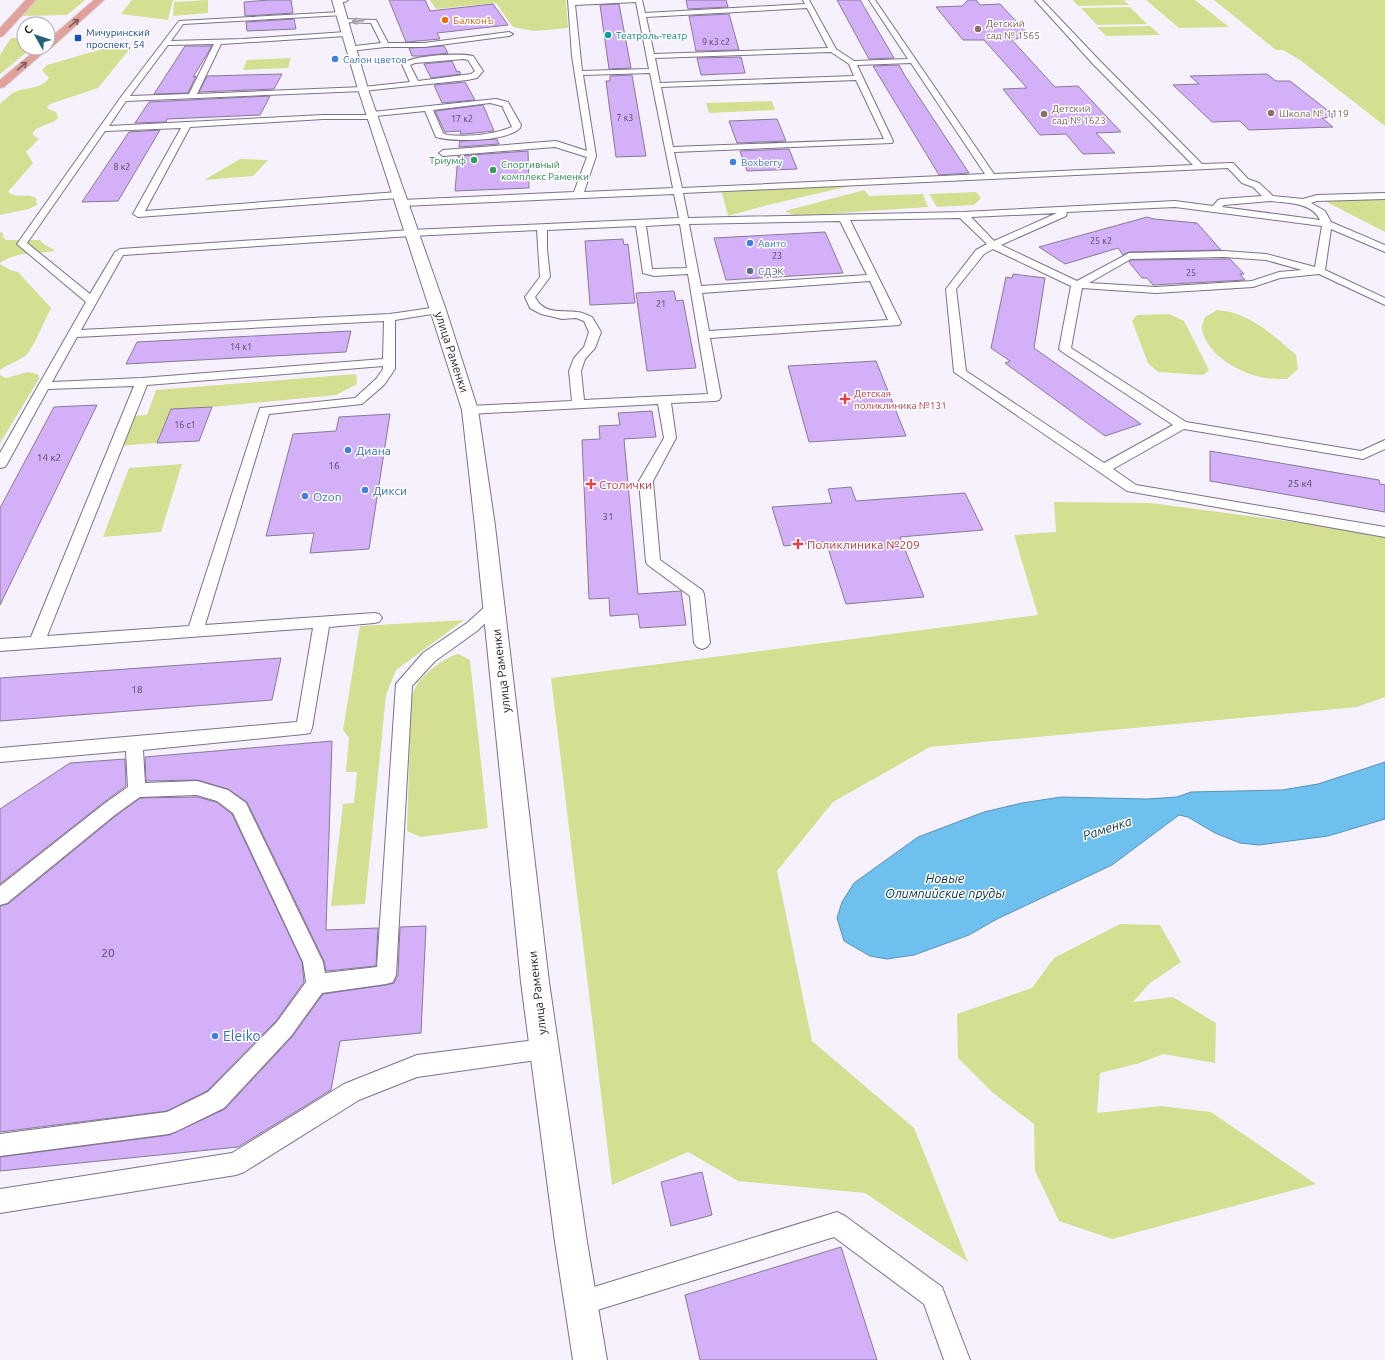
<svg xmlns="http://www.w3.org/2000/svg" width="1385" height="1360" font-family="Ubuntu,sans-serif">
<rect width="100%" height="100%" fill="#f7f1fd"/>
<g fill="#d5df92">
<path d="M35 0H85L67 15 22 16Z"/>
<path d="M132 0H173L168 20 121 14Z"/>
<path d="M208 0V13L173 16 174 2Z"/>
<path d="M430 0H566L568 28 534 31 513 27 496 3 436 9Z"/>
<path d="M1073 0H1124L1129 5 1078 6Z"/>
<path d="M1146 0H1195L1229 27 1179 28Z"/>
<path d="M1214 0H1385V126L1300 60 1283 50H1276Z"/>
<path d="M1130 7 1147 24 1097 25 1081 8Z"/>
<path d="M1150 26 1160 35 1106 36 1097 27Z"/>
<path d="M11 38H24V48H32L0 74V55Z"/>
<path d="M109 47H123L129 50 98 88 50 104 47 107 48 109 56 112 58 118C52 125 40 124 33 132V135L39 139 26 152 33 163 8 192C19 200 26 192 36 198L37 205 29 209 0 215V104C5 100 11 93 17 91 29 87 41 89 49 78L42 70 47 65Z"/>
<path d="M291 58 288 68 243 70 247 60Z"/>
<path d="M772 101 775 110 709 113 706 103Z"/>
<path d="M240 159 268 160 253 176 204 180Z"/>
<path d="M867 182 768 205 728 216 721 189Z"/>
<path d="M864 190 869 196 923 194 928 207 795 216 785 211Z"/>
<path d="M976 192 981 198 974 205 937 207 929 194Z"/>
<path d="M1385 192V232L1313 195Z"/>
<path d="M0 232 3 233V237L6 240H40C44 247 51 246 55 251 35 254 17 251 0 263Z"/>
<path d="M0 264 10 270 18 272 51 308C46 318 32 351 25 356 17 362 8 364 0 370Z"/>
<path d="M1217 310C1249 312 1273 335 1296 355L1298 369 1287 379C1280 379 1272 379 1265 378 1241 374 1206 355 1202 329 1201 326 1204 321 1205 317Z"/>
<path d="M1169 314 1184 321 1209 370 1203 375 1158 372 1148 363 1132 321 1137 315Z"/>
<path d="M28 372 38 374 39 379 0 443V375L6 378Z"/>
<path d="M356 374 357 384 336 395 212 407 171 409 157 443 116 446 128 416 147 415 156 390Z"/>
<path d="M182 464 161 532 103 537 129 468Z"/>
<path d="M1054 502 1151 503 1385 534V697L1357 707 930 747 833 802 777 871 812 1041 914 1128 968 1262 865 1193 738 1181 688 1152 612 1185 551 678 1038 615 1014 535 1056 532Z"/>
<path d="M464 620 396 670 386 695 365 904 331 906 343 804 354 803 357 772H346L349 738 343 730 360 626Z"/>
<path d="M458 654 470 660 488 828 421 837 407 831 411 704C412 699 413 691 416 686 423 674 444 658 458 654Z"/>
<path d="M1120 924 1160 925 1181 962 1150 983 1133 1002 1173 997 1216 1023 1215 1063 1163 1054 1140 1063 1100 1073 1097 1113 1161 1106 1211 1112 1316 1184 1112 1239 1059 1221 1035 1171 1034 1124 993 1093 958 1058 957 1014 1032 988 1054 958Z"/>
</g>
<path fill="#6ec0ef" stroke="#5a92b5" d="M1385 762V819L1328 836 1259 845 1240 843 1215 833 1188 817 1179 815 1112 865 997 919 969 935 914 955 887 959 870 956 844 941 837 918 842 902 854 883 918 837 984 812 1022 803 1061 797 1147 799 1177 797 1191 792 1282 790 1318 784Z"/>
<g fill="#d3b0f7" stroke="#877b95">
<path d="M269 0H291L293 13 245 16 244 2Z"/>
<path d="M389 0H425L430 11 493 4 508 25 437 33 440 39 406 42Z"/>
<path d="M686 0H726L728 7 688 9Z"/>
<path d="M837 0H860L894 58 869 59Z"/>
<path d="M968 0H976L980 5 1000 4 1032 38 1011 39 1055 87 1078 86 1121 132 1096 133 1115 153 1083 154 1066 134 1040 135 1003 89 1027 88 984 40H963L936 7 962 6Z"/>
<path d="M619 4 631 68 609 69 600 5Z"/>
<path d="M729 14 739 50 696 51 689 16Z"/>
<path d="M294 19 296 29 247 31 246 22Z"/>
<path d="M185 46H212L193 77 196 76 188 93 154 94Z"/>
<path d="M444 46 448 53 421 56H412L409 48Z"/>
<path d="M741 57 745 73 701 75 697 58Z"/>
<path d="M452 61 457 72 459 71 461 74 431 78 424 64Z"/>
<path d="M899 65 905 76 969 173 939 175 873 66Z"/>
<path d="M282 74 274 89 199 92 207 76Z"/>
<path d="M1267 74 1276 81H1290L1336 117 1322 118 1333 127 1249 130 1240 121 1212 122 1173 85 1199 84 1190 76Z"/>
<path d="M632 75 646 156 616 157 606 81H610V76Z"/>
<path d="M465 82 475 100 442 103 434 85Z"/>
<path d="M270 96 260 115 167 119 166 122 135 123 149 102Z"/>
<path d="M483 105 494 131 464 134H460L461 131 445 132 435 111Z"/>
<path d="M777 119 786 141 737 143 729 121Z"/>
<path d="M160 130 118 201 82 202 129 132Z"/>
<path d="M497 139 499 144 459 147 460 141Z"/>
<path d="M789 149 797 169 747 171 740 151Z"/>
<path d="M528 151 529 188 455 191 458 156Z"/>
<path d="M1147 217 1154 219 1197 223 1221 250 1129 252 1123 255 1118 248 1065 264 1039 247Z"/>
<path d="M825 232 843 273 726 280 714 238Z"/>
<path d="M623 239 624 245 628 244 635 303 590 305 585 241Z"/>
<path d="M1230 259 1244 274H1240L1245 280 1153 285 1147 278H1142L1129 262 1131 260Z"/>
<path d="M1013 274 1045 278 1034 348 1141 424 1105 436 1005 363 1010 361 991 348 1006 277 1012 278Z"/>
<path d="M674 291 676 301 683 300 696 368 647 371 636 293Z"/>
<path d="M351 331 346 352 126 364 137 342Z"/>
<path d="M876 361 906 436 809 442 788 366Z"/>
<path d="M97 405 0 605V508L54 407Z"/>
<path d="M212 407 199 441 157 443 171 409Z"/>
<path d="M652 411 656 437 624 439 638 594 681 591 686 625 640 628 638 614 610 616 609 598 589 599 582 440 600 439 599 426 620 425 618 413Z"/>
<path d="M390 414 369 549 310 553 314 533 266 536 293 434 336 431 339 417Z"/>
<path d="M1210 451 1379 480 1380 484 1385 485V512L1210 481Z"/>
<path d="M851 487 856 501 965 493 983 530 900 537 924 597 846 604 826 542 784 546 772 507 832 503 828 489Z"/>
<path d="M281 658 272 700 0 721V678Z"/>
<path d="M332 741 326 930 378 928 376 966 326 971 324 961 247 802 228 789 197 780 146 781 145 757Z"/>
<path d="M125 759 126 786 103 803 0 884V809L70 763Z"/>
<path d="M197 797 216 802 232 814 302 962 304 982 276 1021 207 1091 167 1111 0 1132V906L8 904 117 815 140 798Z"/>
<path d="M426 926 421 1033 340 1041 331 1090 238 1147 0 1171V1157L169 1135 225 1109 292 1037 323 994 386 985 394 983 398 975 400 927Z"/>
<path d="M702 1172 712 1215 671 1226 661 1182Z"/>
<path d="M841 1247 877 1360H700L685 1295Z"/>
</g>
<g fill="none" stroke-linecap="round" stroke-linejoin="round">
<g stroke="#7d718a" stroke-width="2">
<g id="lane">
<path d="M334 0H348L345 2H335Z"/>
<path d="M568 0H642L645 13 805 4 803 0H809L836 49 854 61 908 59 869 0H875L994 174 1193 165 1093 64 1035 0H1042L1099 60 1202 164 1233 163 1248 179 1259 183 1273 196 1303 199 1317 195 1385 193V199L1317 201 1311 203 1325 211 1331 222 1385 245V252L1331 229 1325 270 1385 298V305L1319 274 1280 278 1253 287 1156 293 1082 288 1071 348 1186 422 1361 451 1385 440V449L1363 459 1184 429 1113 469 1136 485 1385 527V537L1127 491 954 372 946 289 976 250 987 244 960 218 850 220 901 323 899 325 710 338 721 397 719 400 715 401 671 403 676 438 653 481 660 560 702 590 704 594 710 643 707 647 702 649 697 647 694 643 690 596 648 565 646 562 639 481 664 438 658 404 470 414 466 413 464 410 466 407 470 406 572 401 569 371 574 358 584 347 589 332 584 321 576 318 562 319 541 314 530 308 525 297 540 277 537 230 411 236 123 255 81 330 390 314 438 307 443 310 438 313 395 320V369L384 385 362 404 269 414 205 625 374 613 379 614 382 618 379 622 374 623 329 627 312 728 310 733 304 734 143 750 145 783 197 781 228 790 246 803 320 956 323 962 325 973 377 967 396 684 423 653 467 623 488 604 493 603 498 604 501 608 477 631 435 661 412 686 396 975 393 982 386 984 322 993 291 1036 224 1108 177 1131 169 1134 0 1156V1134L167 1112 208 1092 277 1022 306 982 303 962 233 813 217 801 197 795 140 797 116 814 7 903 0 905V886L104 804 128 787 126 751 0 762V748L297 722 313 628 0 651V639L31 637 134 386 48 389 7 464 5 467 0 468V453L86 302 17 244 121 97 179 21 341 12 344 14 343 15 183 24 171 41 243 39 346 32 350 34 346 36 221 44 197 94 363 87 410 82 402 64C412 55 460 53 473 56L483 71 477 78 467 80 363 91 126 101 109 126 323 115H368L369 112H372L496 99 508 102 521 125 520 128C506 142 454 142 436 137L425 111 376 116V119H323L190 127 145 211 398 192 403 195 398 198 138 217 133 214 181 128 105 131 27 243 90 294 115 252 120 249 411 230 679 218 674 194 402 206 397 203 402 200 574 192 587 157 555 147 443 156 439 153 443 150 556 141 587 151 572 56ZM636 2 649 69 582 71 575 5ZM807 8 828 48 654 54 646 17ZM214 44 189 94 130 96 168 45ZM831 52 849 64 854 76 660 83 655 58ZM464 59 468 60 475 71 471 74 418 81 410 65 415 63ZM911 63 985 174 682 188 674 152 892 143 893 141 857 65ZM650 73 673 188 584 192 596 156 583 75ZM856 80 884 139 673 147 661 87ZM490 103 502 106 512 127C492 135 469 137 447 135L443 133 433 110ZM1228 168 1242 183 1253 187 1262 196 1221 199 1218 200 1213 206 1175 201 963 212 688 218 683 193ZM1270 201C1287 203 1312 202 1320 220L1222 207 1224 205ZM1175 207 1322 226 1315 267 1266 254 1224 251 1129 253 1077 281 1001 245 1066 216 1067 212ZM1057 213 994 241 971 217ZM840 221 867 275 701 286 689 224ZM680 224 687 268 652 269 646 226ZM636 226 643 273 654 276 688 274 708 394 584 400 581 371 585 359 595 348 601 332 592 317C587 315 582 312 577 312 561 310 544 315 535 297L550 277 547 249V230ZM993 249 1071 286 1059 349 1061 351 1173 425 1104 463 966 371 956 289 984 254ZM1224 257 1266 260 1302 270 1279 272 1252 281 1156 287 1089 283 1131 259ZM870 281 888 320 709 331 702 293ZM384 321 383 359 142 378 52 382 77 337ZM383 366V369L376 379 355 398 260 408 189 626 47 636 147 385Z"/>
<path d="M343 19 376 20 388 43H424L509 32 513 34 509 36 424 47H385L350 51 346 49 347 47 381 43 371 23 341 22 340 21Z"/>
<path d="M544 1039 551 1042 555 1049 551 1056 544 1059 417 1077 359 1100 244 1172 236 1175 0 1213V1189L232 1153 344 1084 417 1055Z"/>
<path d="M837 1212 845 1216 942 1287 970 1360H944L924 1304 834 1237 581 1315 572 1312 569 1303 572 1294 581 1291Z"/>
</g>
</g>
<g stroke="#7d718a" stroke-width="2">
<path id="street" d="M332 0H342L368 89 446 310 478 410 495 526 549 982 587 1242 607 1360H573L555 1242 521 982 475 526 462 410 430 310 358 89Z"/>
</g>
<g stroke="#d4d3d5" stroke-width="2">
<g id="primary">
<path d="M26 0H36L3 36 0 37V28Z"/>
<path d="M94 0H104L52 47 49 48 4 87 0 88V80L38 48H48V40Z"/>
</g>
</g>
<use href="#lane" fill="#fff" fill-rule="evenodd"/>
<use href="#street" fill="#fff" fill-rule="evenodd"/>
<use href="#primary" fill="#e2a09a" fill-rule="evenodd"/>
</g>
<defs><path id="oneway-shaft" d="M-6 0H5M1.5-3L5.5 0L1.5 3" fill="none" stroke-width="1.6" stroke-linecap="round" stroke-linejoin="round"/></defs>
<use stroke="#9f9da1" href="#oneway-shaft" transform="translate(358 21) rotate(176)"/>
<g stroke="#7d5c5f">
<use href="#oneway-shaft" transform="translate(74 23) rotate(-40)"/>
<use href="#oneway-shaft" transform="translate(22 66) rotate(-40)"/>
</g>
<circle fill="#e8710a" stroke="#fff" stroke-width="1.5" cx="445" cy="20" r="4"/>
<g fill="#8d6e63" stroke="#fff" stroke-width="1.5">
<circle cx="978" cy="29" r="4"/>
<circle cx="1271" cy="113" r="4"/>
<circle cx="1044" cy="114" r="4"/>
</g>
<circle fill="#0f9aa8" stroke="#fff" stroke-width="1.5" cx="608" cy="35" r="4"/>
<rect fill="#1a4fb4" stroke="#fff" stroke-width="1.5" x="74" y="34" width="8" height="8" rx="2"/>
<g fill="#3f7fe0" stroke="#fff" stroke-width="1.5">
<circle cx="335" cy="59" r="4"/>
<circle cx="733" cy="162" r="4"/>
<circle cx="750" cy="243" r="4"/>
<circle cx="348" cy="450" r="4"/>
<circle cx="365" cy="490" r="4"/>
<circle cx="305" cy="496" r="4"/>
<circle cx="215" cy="1036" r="4"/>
</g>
<g fill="#2e9e5b" stroke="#fff" stroke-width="1.5">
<circle cx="474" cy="160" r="4"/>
<circle cx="493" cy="170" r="4"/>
</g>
<circle fill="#5c6f8a" stroke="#fff" stroke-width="1.5" cx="750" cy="271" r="4"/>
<g fill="#e0444e" stroke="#fff" stroke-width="1.5">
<path d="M843 393h4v4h4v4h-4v4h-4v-4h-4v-4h4z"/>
<path d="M589 478h4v4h4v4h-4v4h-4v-4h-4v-4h4z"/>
<path d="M796 538h4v4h4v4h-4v4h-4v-4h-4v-4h4z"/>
</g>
<g text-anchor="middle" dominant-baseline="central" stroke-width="3" stroke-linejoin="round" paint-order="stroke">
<g font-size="9" fill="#544861">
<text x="716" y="42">9 к3 с2</text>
<text x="625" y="118">7 к3</text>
<text x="462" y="119">17 к2</text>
<text x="122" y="167">8 к2</text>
<text x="1101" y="241">25 к2</text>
<text x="777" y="256">23</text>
<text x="1191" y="273">25</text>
<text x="661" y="304">21</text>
<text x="241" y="347">14 к1</text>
<text x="185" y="425">16 с1</text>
</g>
<g font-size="10" fill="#c56008" stroke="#fff" text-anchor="start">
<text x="453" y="20">БалконЪ</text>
</g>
<g font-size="10" fill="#785e54" stroke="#fff" text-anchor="start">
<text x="986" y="23">Детский<tspan x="986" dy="12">сад № 1565</tspan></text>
<text x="1052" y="108">Детский<tspan x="1052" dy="12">сад № 1623</tspan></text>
<text x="1279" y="113">Школа № 1119</text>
</g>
<g font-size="10" fill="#164399" stroke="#fff" text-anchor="start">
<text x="86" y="32">Мичуринский<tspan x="86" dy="12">проспект, 54</tspan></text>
</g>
<g font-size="10" fill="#0d838f" stroke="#fff" text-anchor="start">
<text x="616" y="35">Театроль-театр</text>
</g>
<g font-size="10" fill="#366cbe" stroke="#fff" text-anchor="start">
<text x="343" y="59">Салон цветов</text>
<text x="741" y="162">Boxberry</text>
<text x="758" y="243">Авито</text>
</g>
<g font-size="10" fill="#27864d" stroke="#fff" text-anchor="end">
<text x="466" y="160">Триумф</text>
<text x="501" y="164" text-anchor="start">Спортивный<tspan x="501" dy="12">комплекс Раменки</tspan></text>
</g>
<g font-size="10" fill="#4e5e75" stroke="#fff" text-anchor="start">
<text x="758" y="271">СДЭК</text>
</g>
<g font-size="10" fill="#be3a42" stroke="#fff" text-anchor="start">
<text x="854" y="393">Детская<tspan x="854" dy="12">поликлиника №131</tspan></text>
</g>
<g font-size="10" fill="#544861">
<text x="49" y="457">14 к2</text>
<text x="334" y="465">16</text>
<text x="1300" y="483">25 к4</text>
<text x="608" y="516">31</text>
<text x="137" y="689">18</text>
</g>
<g font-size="12" fill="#2a252f" stroke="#fff">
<text transform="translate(452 352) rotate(72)">улица Раменки</text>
<text transform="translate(501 671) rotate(-97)">улица Раменки</text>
<text transform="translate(537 993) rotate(-97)">улица Раменки</text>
</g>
<g font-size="12" fill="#366cbe" stroke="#fff" text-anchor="start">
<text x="356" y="450">Диана</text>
<text x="373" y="490">Дикси</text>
<text x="313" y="496">Ozon</text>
</g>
<g font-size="12" fill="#be3a42" stroke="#fff" text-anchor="start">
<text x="599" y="484">Столички</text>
<text x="807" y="544">Поликлиника №209</text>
</g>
<g font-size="12" fill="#544861">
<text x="108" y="952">20</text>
</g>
<g font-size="13" font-style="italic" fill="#092f42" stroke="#fff">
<text transform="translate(1107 828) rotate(-18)">Раменка</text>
<text x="945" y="878">Новые<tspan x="945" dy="15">Олимпийские пруды</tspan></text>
</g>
<g font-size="14" fill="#366cbe" stroke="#fff" text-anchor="start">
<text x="223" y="1036">Eleiko</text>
</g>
</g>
<g transform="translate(36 36) rotate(309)"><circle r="19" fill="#ffffff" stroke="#aaa8ac"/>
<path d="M0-3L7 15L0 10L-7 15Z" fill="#236177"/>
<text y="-6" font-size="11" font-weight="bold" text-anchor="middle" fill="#2a252f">С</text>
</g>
</svg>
